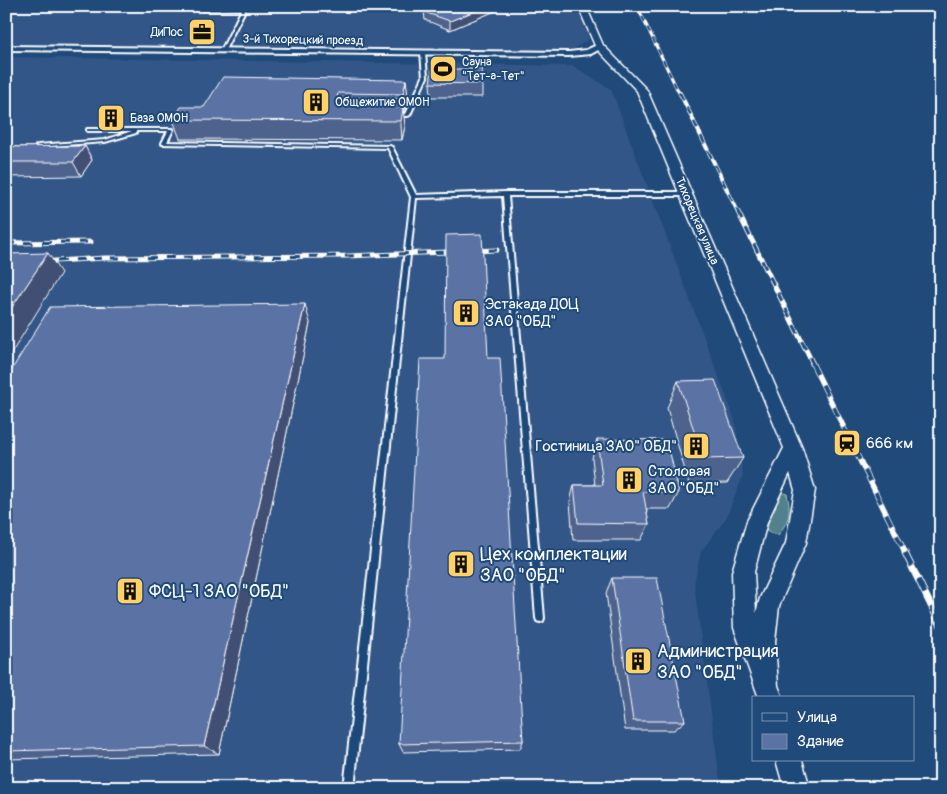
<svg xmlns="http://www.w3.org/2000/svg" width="947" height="794" font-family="Pangolin,sans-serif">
<rect width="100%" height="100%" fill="#1f4a7a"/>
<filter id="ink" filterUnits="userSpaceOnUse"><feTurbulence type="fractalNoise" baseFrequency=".02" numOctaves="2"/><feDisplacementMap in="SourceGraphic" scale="10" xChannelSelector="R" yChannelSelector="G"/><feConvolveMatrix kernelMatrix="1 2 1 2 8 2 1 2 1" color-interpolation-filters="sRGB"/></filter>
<g filter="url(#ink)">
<g fill="#315687">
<path d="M6 6H578L589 39 572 50 6 44Z"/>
<path d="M6 57 573 66 611 89 735 420 743 476 726 518 701 552 694 584 721 788H6Z"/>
</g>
<path fill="#51818c" stroke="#a8c0c6" d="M780 492 787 494C791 513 790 519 778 535L767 531 768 523Z"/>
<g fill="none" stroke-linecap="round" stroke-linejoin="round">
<g stroke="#fff" stroke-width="4">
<g id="service">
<path d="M199 6H202L204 8 247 6 224 52 221 51 242 9 203 10Z"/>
<path d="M423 51 425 52 427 77 410 115 408 116H393V115L395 114H406L423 77 421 52Z"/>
<path d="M87 129H173V130L167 142 390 146 392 147 416 195 505 192H686L689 194 686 196H508L544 618 543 621 540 622 537 621 536 618 503 196 416 198 354 788H344L411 197 388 148 162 144V143L168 131H136V133L105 142 38 147 36 146 38 145 105 140 132 131H87Z"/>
</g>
</g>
<g stroke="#fff" stroke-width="4">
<path id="minor" d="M599 44 603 46 602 48 591 54 569 56 6 50V46L569 52 586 50Z"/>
</g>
<g stroke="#fff" stroke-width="3">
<g id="tertiary">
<path d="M578 6H586L603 45 647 90 802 448 815 490 806 543 779 606 775 641 778 686 783 698H759L734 628 732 572 747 521 784 448 637 91 596 48ZM790 473 795 490 786 543 760 598 756 613 754 572 767 522Z"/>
<path d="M776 760H802L810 788H784Z"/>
</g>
</g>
<use href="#service" fill="#1f4a7a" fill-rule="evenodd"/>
<use href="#minor" fill="#1f4a7a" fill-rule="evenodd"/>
<use href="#tertiary" fill="#1f4a7a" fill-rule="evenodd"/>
<g stroke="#fff" stroke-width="3">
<path id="rail-far4" d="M637 6 680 95"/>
</g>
<g stroke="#fff" stroke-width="4">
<path id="rail-far3" d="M680 93 739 214"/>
</g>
<g stroke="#fff" stroke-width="5">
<g id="rail-far2">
<path d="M738 212 813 364"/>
<path d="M6 243 91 242"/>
<path d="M39 262 105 258 347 256 497 250"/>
</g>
</g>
<g stroke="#fff" stroke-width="5.5">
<path id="rail-far1" d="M812 363 906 554"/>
</g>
<g stroke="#fff" stroke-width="7">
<path id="rail" d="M905 553 941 626"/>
</g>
<use href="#rail-far4" stroke="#1f4a7a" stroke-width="2" stroke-dasharray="6" stroke-linecap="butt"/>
<use href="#rail-far3" stroke="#1f4a7a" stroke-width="2.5" stroke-dasharray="8" stroke-linecap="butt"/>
<use href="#rail-far2" stroke="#1f4a7a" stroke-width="3" stroke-dasharray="9" stroke-linecap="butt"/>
<use href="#rail-far1" stroke="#1f4a7a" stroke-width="4" stroke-dasharray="12" stroke-linecap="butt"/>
<use href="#rail" stroke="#1f4a7a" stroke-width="5" stroke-dasharray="15" stroke-linecap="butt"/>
</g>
<g fill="#4d638d" stroke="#fff">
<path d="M437 6H507L450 30 425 20 424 12Z"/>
<path d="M540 6H562V13Z"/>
<path d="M482 69V97H431L430 83Z"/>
<path d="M406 80 408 98 405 112H403L405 126 402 140 180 139 173 120 204 107Z"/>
<path d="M85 146 92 160 81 176 6 177V147Z"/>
<path d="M310 323 219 754 6 759V379Z"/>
<path d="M488 358 523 741 520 749 403 752 399 744Z"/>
<path d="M678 381 743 458 727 483 689 484 667 408Z"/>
<path d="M597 439 679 492 670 509H646L649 524 641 540H573L570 502 574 485H595L592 458Z"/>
<path d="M612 578 685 721 674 730H625L606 593Z"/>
</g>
<g fill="#3f5073" stroke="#fff">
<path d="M6 6H22L6 11Z"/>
<path d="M487 6H507L450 30V21Z"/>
<path d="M406 80 408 98 405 112 403 94Z"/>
<path d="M402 99 405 126 402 140 400 108Z"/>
<path d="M85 146 92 160 81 176 73 162Z"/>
<path d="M48 253 61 273 6 362V316Z"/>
<path d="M305 304 310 323 219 754 204 746Z"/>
</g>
<g fill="#5a73a4" stroke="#fff">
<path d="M437 6H487L450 21 424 12Z"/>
<path d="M432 69H482V84L430 83Z"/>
<path d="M223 77 406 80 403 94 339 93 337 95 339 98 402 99 400 108H403L401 121 173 120 181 107H204Z"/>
<path d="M85 146 73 162H6V147Z"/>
<path d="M482 234 488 358H500L523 741 399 744 420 359H445L446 235Z"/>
<path d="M48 253 6 316V254Z"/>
<path d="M305 304 204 746 6 751V379L50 307Z"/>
<path d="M715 380 743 458 703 459 678 381Z"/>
<path d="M597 439 667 440 679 492H643L649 524 578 523 574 485H603Z"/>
<path d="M612 578H657L685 721H633Z"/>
</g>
</g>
<defs>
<g id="office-square" transform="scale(1.4375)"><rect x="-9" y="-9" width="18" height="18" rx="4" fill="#ffd166" stroke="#1f4a7a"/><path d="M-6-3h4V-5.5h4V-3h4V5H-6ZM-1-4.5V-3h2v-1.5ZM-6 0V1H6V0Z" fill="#111"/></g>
<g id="stadium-square" transform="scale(1.4375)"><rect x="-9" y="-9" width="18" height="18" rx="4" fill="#ffd166" stroke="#1f4a7a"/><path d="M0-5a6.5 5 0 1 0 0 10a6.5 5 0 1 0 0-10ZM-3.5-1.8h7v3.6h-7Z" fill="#111"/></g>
<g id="building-square" transform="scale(1.4375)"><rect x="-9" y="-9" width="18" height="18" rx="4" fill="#ffd166" stroke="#1f4a7a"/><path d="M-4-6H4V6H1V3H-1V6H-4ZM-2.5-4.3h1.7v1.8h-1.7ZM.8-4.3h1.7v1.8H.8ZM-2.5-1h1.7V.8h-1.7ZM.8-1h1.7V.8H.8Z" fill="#111"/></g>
<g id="station-square" transform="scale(1.4375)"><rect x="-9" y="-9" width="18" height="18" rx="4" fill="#ffd166" stroke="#1f4a7a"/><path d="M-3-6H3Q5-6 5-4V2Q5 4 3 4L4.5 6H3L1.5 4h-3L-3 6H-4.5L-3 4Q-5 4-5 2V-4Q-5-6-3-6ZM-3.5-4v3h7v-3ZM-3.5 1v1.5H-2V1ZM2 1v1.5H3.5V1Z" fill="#111"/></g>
</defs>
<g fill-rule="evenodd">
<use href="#office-square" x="202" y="32"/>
<use href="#stadium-square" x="443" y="69"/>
<use href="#building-square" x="316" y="102"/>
<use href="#building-square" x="111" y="118"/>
<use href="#building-square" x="466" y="313"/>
<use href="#station-square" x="847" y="443"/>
<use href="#building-square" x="696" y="446"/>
<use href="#building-square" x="629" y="480"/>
<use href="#building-square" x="461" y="564"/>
<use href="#building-square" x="130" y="591"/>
<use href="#building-square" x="638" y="661"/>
</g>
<g text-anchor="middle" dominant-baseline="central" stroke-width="4" stroke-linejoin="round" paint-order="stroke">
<g font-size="12" fill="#fff" stroke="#1f4a7a" text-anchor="start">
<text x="183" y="32" text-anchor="end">ДиПос</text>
<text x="462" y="62">Сауна<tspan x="462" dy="14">"Тет-а-Тет"</tspan></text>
<text x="335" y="102">Общежитие ОМОН</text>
<text x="130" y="118">База ОМОН</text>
</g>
<g font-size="12" fill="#fff" stroke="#1f4a7a">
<text transform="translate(303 40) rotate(1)">3-й Тихорецкий проезд</text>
<text transform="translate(697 221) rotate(67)">Тихорецкая улица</text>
</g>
<g font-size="15" fill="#fff" stroke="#1f4a7a" text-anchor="start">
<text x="485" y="304">Эстакада ДОЦ<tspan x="485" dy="17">ЗАО "ОБД"</tspan></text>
<text x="866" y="443">666 км</text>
<text x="677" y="446" text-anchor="end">Гостиница ЗАО" ОБД"</text>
<text x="648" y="471">Столовая<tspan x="648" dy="17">ЗАО "ОБД"</tspan></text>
</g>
<g font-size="18" fill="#fff" stroke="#1f4a7a" text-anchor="start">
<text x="480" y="554">Цех комплектации<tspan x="480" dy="21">ЗАО "ОБД"</tspan></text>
<text x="149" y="591">ФСЦ-1 ЗАО "ОБД"</text>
<text x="657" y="651">Администрация<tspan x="657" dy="21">ЗАО "ОБД"</tspan></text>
</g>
</g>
<rect width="947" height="794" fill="none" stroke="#1f4a7a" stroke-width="25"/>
<rect x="12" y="12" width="922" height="769" fill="none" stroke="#fff" stroke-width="2" filter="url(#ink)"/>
<rect x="752" y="696" width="162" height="65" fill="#1f4a7a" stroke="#7992af"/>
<rect x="762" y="713" width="25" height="8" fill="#1f4a7a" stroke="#7992af"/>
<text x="797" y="722" font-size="15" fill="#ffffff">Улица</text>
<rect x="762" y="734" width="25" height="15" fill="#5a73a4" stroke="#7992af"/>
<text x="797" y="746" font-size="15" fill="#ffffff">Здание</text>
</svg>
